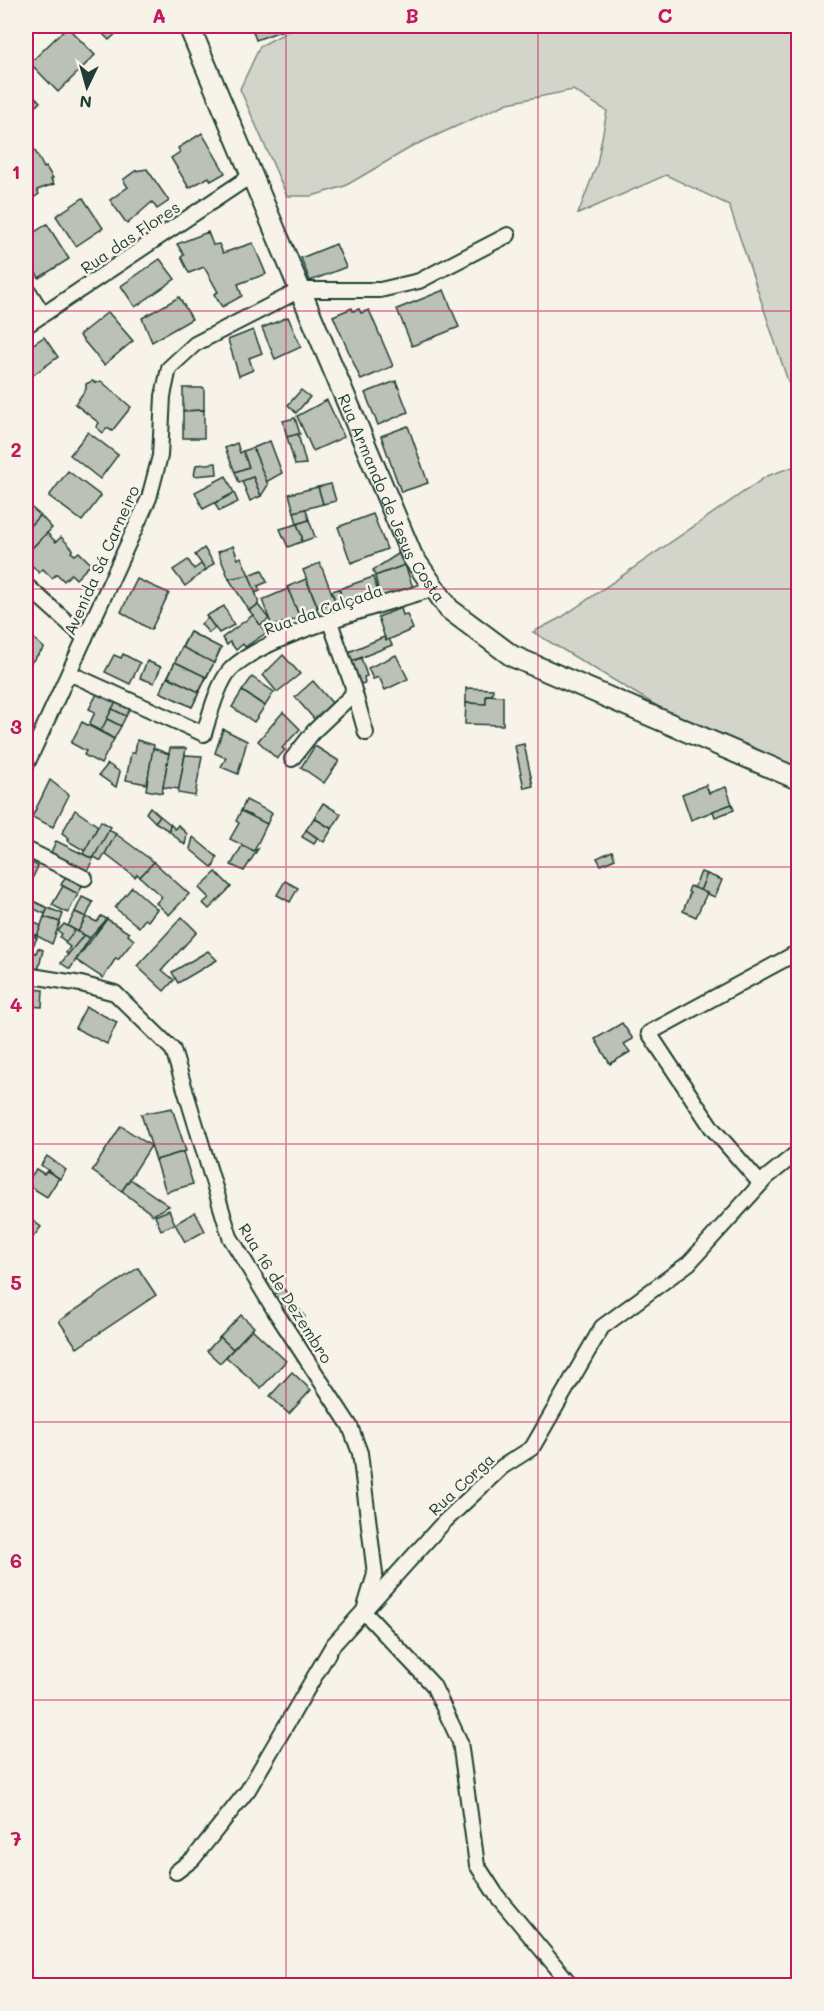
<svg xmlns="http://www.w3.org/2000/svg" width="824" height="2011" font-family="Mali,sans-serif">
<rect width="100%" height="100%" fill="#f7f3e8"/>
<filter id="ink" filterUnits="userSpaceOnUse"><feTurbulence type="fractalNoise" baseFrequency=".0167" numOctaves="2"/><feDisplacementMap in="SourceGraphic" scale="12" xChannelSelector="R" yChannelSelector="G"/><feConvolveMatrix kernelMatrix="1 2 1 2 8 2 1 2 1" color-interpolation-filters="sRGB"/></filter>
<g filter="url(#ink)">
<g fill="#d3d5ca" stroke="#79897f" stroke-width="1.5">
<path d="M292 26H798V411L729 205 666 175 578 214 597 164 607 111 573 90 508 103 415 145 345 186 312 196H287L240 89 260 46 291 30Z"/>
<path d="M798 465V770L736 753 533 632 562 617 767 476Z"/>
</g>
<g fill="#bbc1b6" stroke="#1f3d34" stroke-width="1.5">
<path d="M95 26H124L109 40Z"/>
<path d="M251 26H285L286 29 256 40Z"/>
<path d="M67 27 95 55 58 92 30 63Z"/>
<path d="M26 87 40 102 26 116Z"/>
<path d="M202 133 225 173 211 181 209 177 189 188 171 158 180 152 178 148Z"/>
<path d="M33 147 44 168 46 167 53 178 51 179 54 184 37 190 39 194 26 203V152Z"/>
<path d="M147 169 169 201 157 209 152 202 127 224 110 200 128 187 123 180 135 171Z"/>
<path d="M83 198 103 228 76 246 56 216Z"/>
<path d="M47 224 69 259 39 278 26 257V238Z"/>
<path d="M208 232 213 245 219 244 223 253 253 243 266 274 238 284 242 296 222 307 214 294 218 292 204 267 189 273 181 257 184 255 177 244Z"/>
<path d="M336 244 346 267 310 281 301 258Z"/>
<path d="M160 259 175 279 135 307 121 286Z"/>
<path d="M444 290 459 327 412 346 397 309Z"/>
<path d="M179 297 192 319 152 342 142 318Z"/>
<path d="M352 308 353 311 359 309 361 313 369 310 393 366 361 380 333 316Z"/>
<path d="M108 312 133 341 104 365 79 335Z"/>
<path d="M288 317 301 347 275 359 262 328Z"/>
<path d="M253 330 262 353 249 358 253 370 239 376 228 340Z"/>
<path d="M44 337 58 357 26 380V349Z"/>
<path d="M92 381 96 383 101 381 131 407 112 431 107 428 103 433 96 427 99 423 75 404 86 389V384Z"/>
<path d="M396 381 408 412 378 425 365 393Z"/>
<path d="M183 388H204V410L183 411Z"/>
<path d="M301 390 310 397 296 413 288 405Z"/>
<path d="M327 400 344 437 313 451 297 416Z"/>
<path d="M204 410V438H183V411Z"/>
<path d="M295 418 300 434 287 437 283 421Z"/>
<path d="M408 426 428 483 401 492 381 436Z"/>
<path d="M88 432 118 455 100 479 70 455Z"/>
<path d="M298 434 306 464 295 465 287 437Z"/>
<path d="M270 441 282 473 266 482 253 448Z"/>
<path d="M237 443 240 453 243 451 249 467 235 472 225 448Z"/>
<path d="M253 448 268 485 261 496 253 477 239 483 235 472 249 467 243 451Z"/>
<path d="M216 463 217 474 194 476 196 465Z"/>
<path d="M68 471 101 496 82 521 49 496Z"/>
<path d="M226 476 234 493 203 509 195 492Z"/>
<path d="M253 477 261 496 250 501 242 481Z"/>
<path d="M331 484 336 501 323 504 318 487Z"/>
<path d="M318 487 323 504 294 512 289 494Z"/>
<path d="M234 493 238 502 219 511 215 503Z"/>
<path d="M26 503 40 515 26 530Z"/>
<path d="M306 509 309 520 297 524 294 512Z"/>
<path d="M373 514 387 549 351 563 338 527Z"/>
<path d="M40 515 52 528 26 554V530Z"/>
<path d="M309 520 315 537 301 542 302 537 297 524Z"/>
<path d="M297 524 302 537 301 542 288 547 280 529Z"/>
<path d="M47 533 56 542 61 537 73 549 71 552 75 555 79 552 91 564 76 579 71 574 64 581 57 574 52 578 43 569 39 573 26 559V554Z"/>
<path d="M233 546 238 559 241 557 249 575 229 579 218 552Z"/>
<path d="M204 548 214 563 206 570 195 555Z"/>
<path d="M401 552 405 565 375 576 373 570Z"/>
<path d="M188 560 194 569 201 564 206 570 185 586 173 570Z"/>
<path d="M320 563 335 601 318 608 303 570Z"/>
<path d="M405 565 414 590 381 601 375 576Z"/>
<path d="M262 570 267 582 258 586 260 591 255 593 249 575Z"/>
<path d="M249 575 258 600V605L249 610 229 579Z"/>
<path d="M373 577 381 601 347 613 339 589Z"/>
<path d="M137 579 169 593 151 630 121 612Z"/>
<path d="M306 579 318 608 300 618 287 587Z"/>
<path d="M288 589 300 618 272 626 262 600Z"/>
<path d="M339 589 347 613 322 621 316 608 335 601 332 591Z"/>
<path d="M258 605 269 619 260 625 249 610Z"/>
<path d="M224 606 234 625 219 633 206 616Z"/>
<path d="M401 608 403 615 407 614 413 629 386 641 378 617Z"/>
<path d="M253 615 266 633 245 647 243 644 236 650 230 642 227 645 222 638Z"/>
<path d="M208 618 215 628 209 633 201 624Z"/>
<path d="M190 632 221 648 214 663 182 647Z"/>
<path d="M190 632 221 648 192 707 160 692Z"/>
<path d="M29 634 44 648 26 668V638Z"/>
<path d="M384 637 386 641 389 639 392 645 350 662 346 653Z"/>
<path d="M182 647 214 663 206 677 175 662Z"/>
<path d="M123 654 140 663 130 684 105 672 114 655 121 658Z"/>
<path d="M283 655 300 674 277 692 263 675Z"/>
<path d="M396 655 408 679 385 690 379 677 373 679 368 668Z"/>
<path d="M361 658 367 676 364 677 365 683 356 685 350 662Z"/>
<path d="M147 661 161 667 154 683 140 678Z"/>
<path d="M175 662 206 677 199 692 168 677Z"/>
<path d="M168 677 199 692 192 707 160 692Z"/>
<path d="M252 677 274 692 265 706 242 691Z"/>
<path d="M313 681 333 704 315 720 295 697Z"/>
<path d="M466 688 493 689 492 695H486V704L466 703Z"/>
<path d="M242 691 265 706 254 722 232 707Z"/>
<path d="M98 692 116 702 101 731 89 725 95 712 89 709Z"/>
<path d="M486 695 503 696V725L465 724 466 703 486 704Z"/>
<path d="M116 702 130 709 126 716 112 709Z"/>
<path d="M112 709 126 716 121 726 107 719Z"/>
<path d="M283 712 300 729 282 748 285 750 277 759 258 741Z"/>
<path d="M107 719 121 726 114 739 101 731Z"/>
<path d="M82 722 114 739 101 764 84 755 86 751 71 743Z"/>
<path d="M223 729 247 741 238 774 221 767 226 758 215 753Z"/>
<path d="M137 740 154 745 147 784 126 780 131 753H135Z"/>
<path d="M524 744 533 786 524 788 515 746Z"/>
<path d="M315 746 339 761 324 783 301 767Z"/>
<path d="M153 748 169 754 162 793 146 790Z"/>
<path d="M170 748H186L179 789 163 787Z"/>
<path d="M185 755 202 756 195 796 178 793Z"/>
<path d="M108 764 120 772 116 787 99 775Z"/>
<path d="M50 780 69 795 53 827 32 817Z"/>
<path d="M706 785 709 793 726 787 732 804 691 820 682 794Z"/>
<path d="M246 800 272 813 267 824 241 811Z"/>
<path d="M323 803 341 814 332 829 314 818Z"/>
<path d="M732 804 734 810 715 817 713 811Z"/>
<path d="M150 807 160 816 155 822 146 813Z"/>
<path d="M75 810 98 826 85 851 68 841 69 838 62 833Z"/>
<path d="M241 811 267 824 254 851 230 839 239 823 236 821Z"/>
<path d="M160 816 170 824 169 831 155 822Z"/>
<path d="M314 818 332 829 324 842 306 830Z"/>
<path d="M101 821 111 827 93 859 83 854Z"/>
<path d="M170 824 175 829 178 825 187 834 185 845 169 831Z"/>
<path d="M109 830 116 834 101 861 94 857Z"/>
<path d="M306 830 317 838 314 844 302 837Z"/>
<path d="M116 834 154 862 140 877 137 874 135 877 105 854Z"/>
<path d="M193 837 217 857 213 868 190 849Z"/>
<path d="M56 841 93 859 86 874 49 857Z"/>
<path d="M242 846 254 851 258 849 244 871 231 865Z"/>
<path d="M612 851 615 859 601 865 597 858Z"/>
<path d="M26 860 38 866 26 892Z"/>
<path d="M154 862 189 894 169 915 156 903 162 897 140 877Z"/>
<path d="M68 872 85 881 78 894 61 885Z"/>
<path d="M216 872 231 887 209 909 203 903 209 898 199 888Z"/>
<path d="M701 872 707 874 700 891 694 888Z"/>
<path d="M707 874 722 880 715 897 700 891Z"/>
<path d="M285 881 298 888 290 902 277 895Z"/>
<path d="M63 886 78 894 68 913 52 905Z"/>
<path d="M690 886 707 893 696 917 683 911 690 893 688 892Z"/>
<path d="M132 887 157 909 148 921 145 919 139 927 115 908Z"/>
<path d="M82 897 93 902 86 917 75 912Z"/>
<path d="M29 899 48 908 45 914 26 905Z"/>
<path d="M48 908 63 914 60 922 44 917Z"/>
<path d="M75 912 86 917 78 932 68 926Z"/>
<path d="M101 916 107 919 90 938 78 932 86 917 97 922Z"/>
<path d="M44 917 60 922 52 944 37 936Z"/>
<path d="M182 917 197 932 162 970 174 980 164 991 137 966Z"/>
<path d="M26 918 41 926 37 936 26 931Z"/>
<path d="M107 919 129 933 128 935 134 940 118 960 116 958 103 978 76 960Z"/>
<path d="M64 924 75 930 66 942 60 937 62 934 58 931Z"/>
<path d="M75 930 84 935 70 956 66 953 70 947 65 943Z"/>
<path d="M26 932 37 938 33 946 26 945Z"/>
<path d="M84 935 90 938 70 969 61 963Z"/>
<path d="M38 948 43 950 38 971 26 968V950L36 953Z"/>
<path d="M208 951 217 960 178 983 172 972Z"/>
<path d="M26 988 31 989 28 1017H26Z"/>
<path d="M31 989 43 990 42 1007 30 1006Z"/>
<path d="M86 1007 117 1022 107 1044 75 1028Z"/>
<path d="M622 1023 633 1039 624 1044 630 1052 610 1064 595 1039Z"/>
<path d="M172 1108 186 1151 156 1160 141 1114Z"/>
<path d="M121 1126 151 1146 122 1191 92 1171Z"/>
<path d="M183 1152 193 1184 166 1192 156 1160Z"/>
<path d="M47 1156 66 1170 60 1179 41 1165Z"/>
<path d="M36 1169 44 1174 47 1171 59 1178 47 1197 26 1184Z"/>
<path d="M130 1179 169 1206 153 1215 122 1191Z"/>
<path d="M169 1210 175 1224 161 1230 155 1216Z"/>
<path d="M195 1212 205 1231 185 1242 175 1224Z"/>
<path d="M32 1220 41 1227 26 1246V1229Z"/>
<path d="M138 1268 156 1295 77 1348 59 1321Z"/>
<path d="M274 1275 283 1288 272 1297 262 1284Z"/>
<path d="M283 1288 291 1298 277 1307 270 1298Z"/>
<path d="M291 1298 305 1317 291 1327 277 1307Z"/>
<path d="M241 1315 254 1327 233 1349 220 1337Z"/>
<path d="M252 1329 286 1361 261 1388 226 1357Z"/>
<path d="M306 1331 315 1343 308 1348 299 1337Z"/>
<path d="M220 1337 233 1349 220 1363 207 1351Z"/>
<path d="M292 1372 311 1390 289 1414 270 1396Z"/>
</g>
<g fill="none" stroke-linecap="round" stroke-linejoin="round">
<g stroke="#1f3d34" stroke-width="18">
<g id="street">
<path d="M26 287 43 314"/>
<path d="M26 326 252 175"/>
<path d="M26 585 85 638"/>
<path d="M69 673 204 734C209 717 218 683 230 670 263 635 386 604 435 588"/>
<path d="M353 687 366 733"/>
<path d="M292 759 314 731 352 695 353 687 330 622"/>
<path d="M26 766 149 498 160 456 163 396 169 368 195 344 300 290H380L419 281 508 235"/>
<path d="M26 849 85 878"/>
<path d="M26 975 81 984 115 993 173 1050 230 1237 275 1311 350 1426 360 1453 375 1574 365 1607"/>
<path d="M760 1183 712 1128 649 1033 798 952"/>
<path d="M364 1612 433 1685 460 1742 477 1865 497 1896 572 1986"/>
<path d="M176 1872 193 1859 248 1790 333 1645 443 1523 502 1467 532 1448 602 1327 689 1263 767 1177 798 1152"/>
</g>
</g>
<g stroke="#1f3d34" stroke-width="24">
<g id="secondary">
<path id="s1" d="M189 26 412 556 449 609 512 656 798 779"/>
</g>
</g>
<use href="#street" stroke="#f7f3e8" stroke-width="14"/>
<use href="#secondary" stroke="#f7f3e8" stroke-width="20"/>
</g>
</g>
<path fill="none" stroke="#c2185b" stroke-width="1.5" stroke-opacity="0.55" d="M286 26V1986M538 26V1986M26 311H798M26 589H798M26 867H798M26 1144H798M26 1422H798M26 1700H798"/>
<g text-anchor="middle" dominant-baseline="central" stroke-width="5" stroke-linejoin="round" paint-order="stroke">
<g font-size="16" fill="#1f3d34" stroke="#f7f3e8">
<text transform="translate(130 237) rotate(-34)">Rua das Flores</text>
<text stroke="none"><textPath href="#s1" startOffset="514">Rua Armando de Jesus Costa</textPath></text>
<text transform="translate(101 560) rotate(-66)">Avenida Sá Carneiro</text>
<text transform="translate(323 609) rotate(-19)">Rua da Calçada</text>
<text transform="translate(286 1293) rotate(58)">Rua 16 de Dezembro</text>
<text transform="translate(461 1484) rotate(-43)">Rua Corga</text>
</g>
</g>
<rect width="824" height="2011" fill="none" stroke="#f7f3e8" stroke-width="66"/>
<g transform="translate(87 87) rotate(185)" stroke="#f7f3e8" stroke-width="4.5" paint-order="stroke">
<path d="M0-4.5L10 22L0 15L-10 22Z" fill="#1f3d34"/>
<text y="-9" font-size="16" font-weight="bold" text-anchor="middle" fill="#1f3d34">N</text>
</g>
<rect x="33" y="33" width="758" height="1945" fill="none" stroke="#c2185b" stroke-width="2"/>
<g font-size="20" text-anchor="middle" font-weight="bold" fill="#c2185b">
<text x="159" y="23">A</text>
<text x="412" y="23">B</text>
<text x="665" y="23">C</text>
<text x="16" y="179">1</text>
<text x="16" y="457">2</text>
<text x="16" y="734">3</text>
<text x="16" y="1012">4</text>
<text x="16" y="1290">5</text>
<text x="16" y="1568">6</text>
<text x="16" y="1846">7</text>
</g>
</svg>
